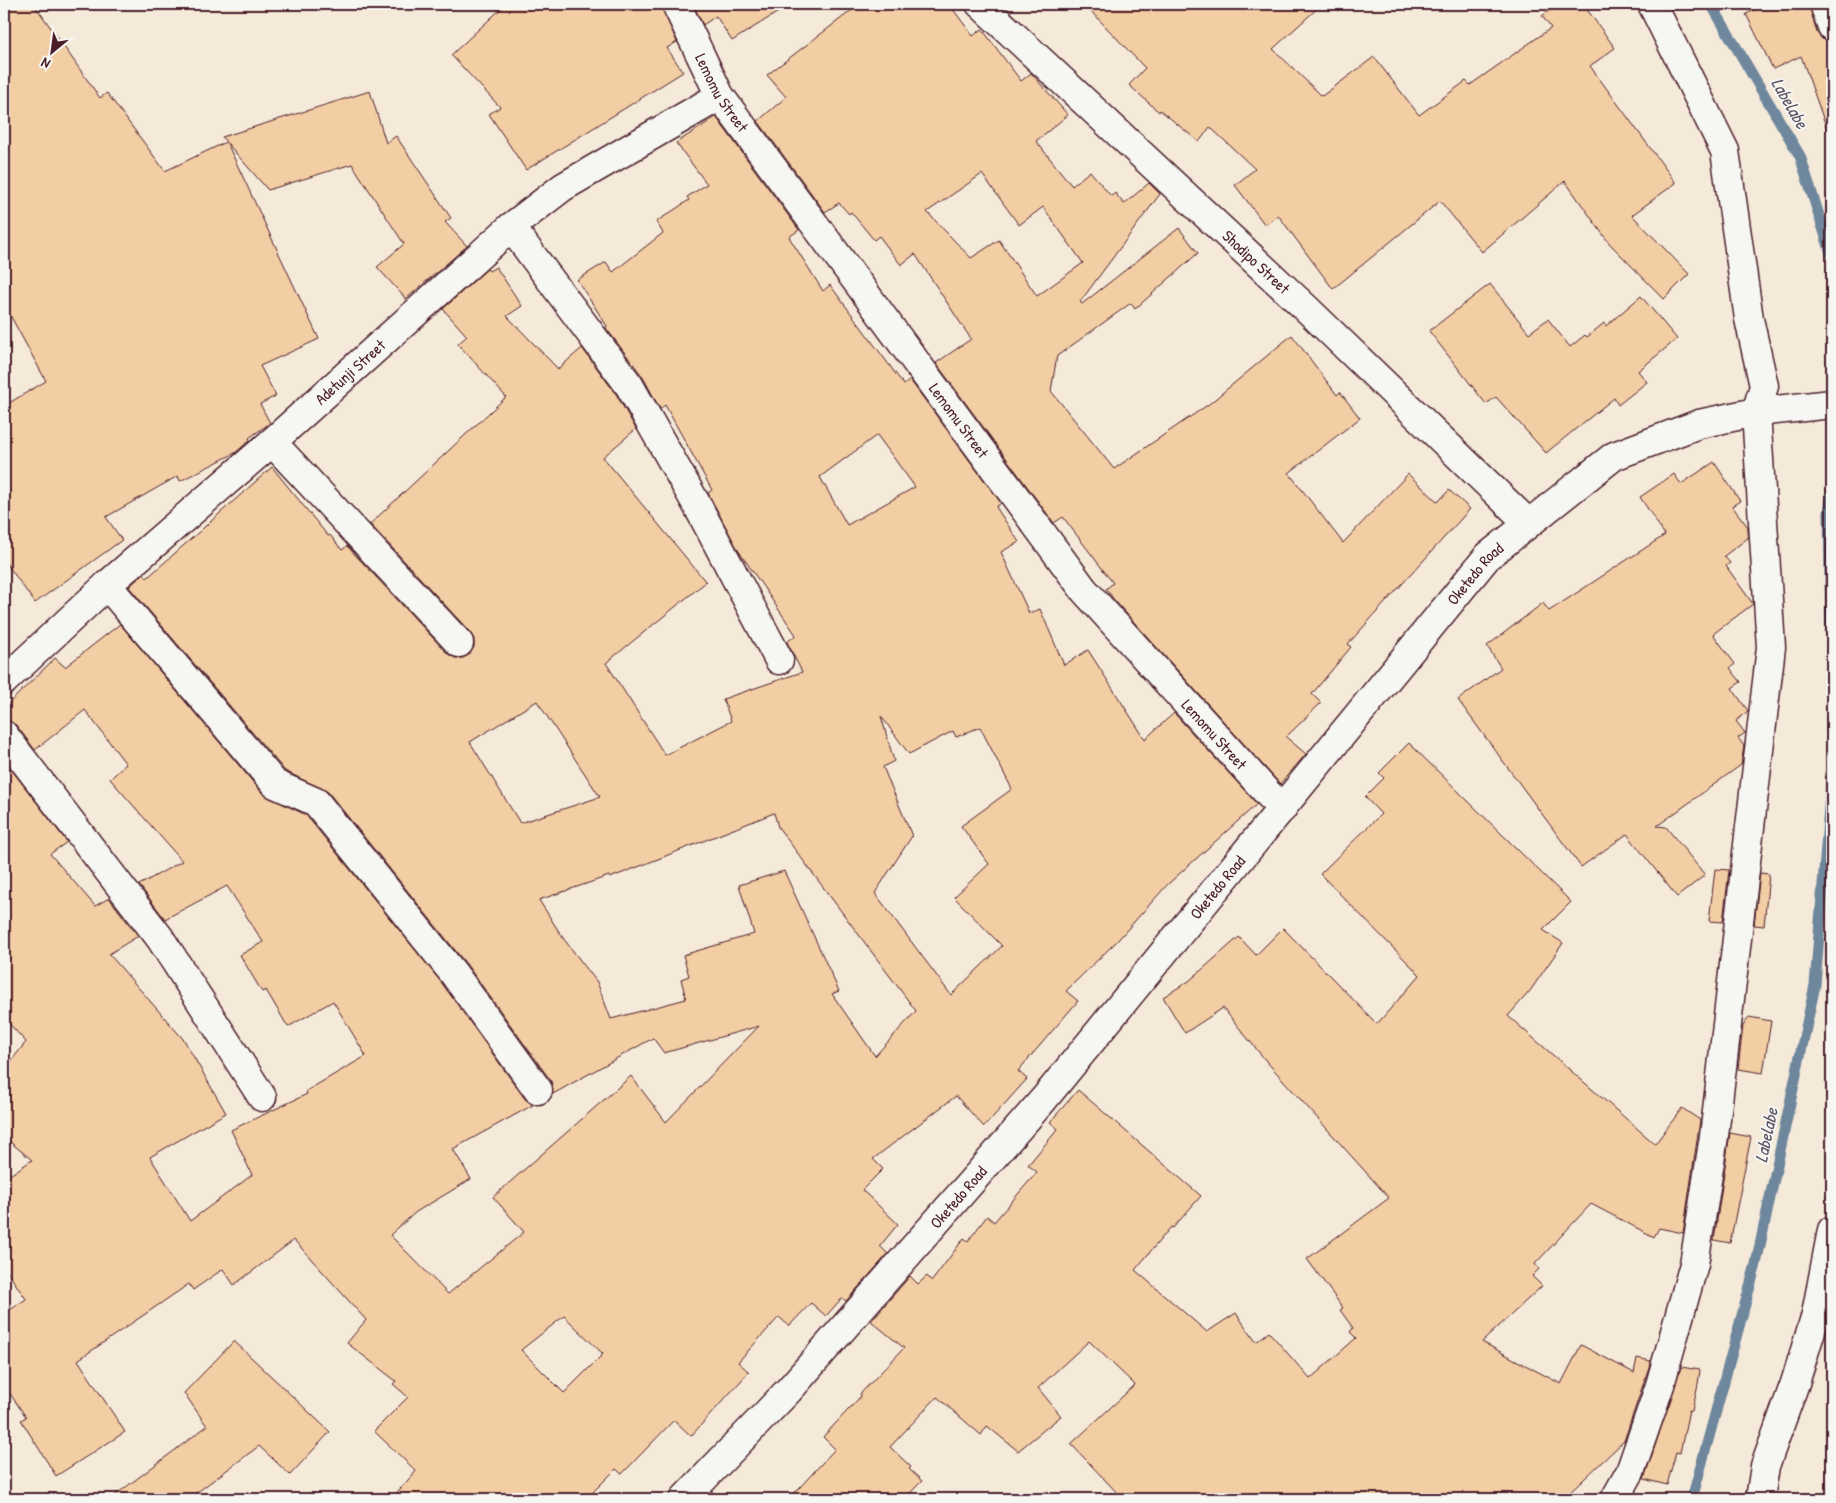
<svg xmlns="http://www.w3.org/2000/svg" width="1836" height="1503" font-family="'Patrick Hand',sans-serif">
<rect width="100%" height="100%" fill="#f5eada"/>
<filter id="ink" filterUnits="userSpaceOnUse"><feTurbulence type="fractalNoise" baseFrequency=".02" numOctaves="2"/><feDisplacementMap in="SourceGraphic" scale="10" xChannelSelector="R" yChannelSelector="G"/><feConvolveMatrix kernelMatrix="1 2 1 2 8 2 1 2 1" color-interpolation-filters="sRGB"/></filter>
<g filter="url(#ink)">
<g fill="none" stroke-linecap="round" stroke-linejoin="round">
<g stroke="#6e879c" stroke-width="11">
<path d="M1711 4 1800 156 1832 256"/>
<path d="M1832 490 1829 513 1832 686"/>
<path d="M1692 1499 1756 1264 1815 985 1832 770"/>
</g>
</g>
<g fill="#f3cda3" stroke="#4a1f2b" fill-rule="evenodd">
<path d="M4 4H34L100 98 107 93 165 171 226 142 222 137 370 91 386 143 396 136 451 218 445 222 467 246 406 299 377 267 404 244 352 164 268 190 227 143 319 339 260 366 276 396 260 404 270 423 249 438 250 440 235 453 180 481 178 476 106 517 122 540 35 603 4 560V406L46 381 4 304Z"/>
<path d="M506 4H661L677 42 667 48 683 72 526 170 489 114 500 107 451 55Z"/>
<path d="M693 4H791L732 41 716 16 703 25Z"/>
<path d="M860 4H949L973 36 982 29 1021 81 1031 73 1068 115 1036 141 1072 186 1090 171 1111 196 1115 193 1124 204 1149 183 1160 194 1080 302 1082 304 1179 228 1198 253 1135 309 1131 303 1057 356 1051 391 1114 469 1209 404 1292 335 1337 395 1340 392 1360 418 1289 473 1343 543 1408 474 1438 502 1449 490 1470 509 1348 644 1351 647 1312 694 1321 703 1286 737 1306 754 1280 784 1115 601 1106 589 1113 583 1063 517 1054 523 936 363 971 339 915 254 901 265 879 236 874 240 851 212 849 214 839 203 825 212 758 121 786 97 767 75ZM982 174 1019 225 1043 207 1083 263 1037 296 999 240 971 258 927 212Z"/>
<path d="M1084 4H1322L1273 49 1322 96 1374 57 1419 115 1466 81 1470 85 1551 28 1542 16 1558 4H1583L1615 48 1590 66 1676 183 1632 215 1689 274 1664 299 1609 243 1565 181 1482 252 1440 201 1333 289 1278 215 1265 225 1235 185 1255 169 1210 127 1199 142 1160 110 1159 112 1129 85 1145 68Z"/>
<path d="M1767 4H1809L1817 33 1822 39 1832 42V131L1828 132 1801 56 1773 69 1746 14Z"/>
<path d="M716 117 799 230 789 237 823 291 830 285 904 385 910 380 1001 503 996 507 1019 542 1001 552 1029 613 1040 609 1064 665 1088 650 1145 739 1174 713 1257 804 1168 884 1117 941 1066 991 1078 1001 1018 1071 1027 1079 984 1127 956 1096 873 1159 883 1169 862 1190 898 1224 880 1246 888 1254 846 1301 842 1298 826 1316 811 1303 789 1326 779 1317 738 1362 749 1372 691 1436 674 1420 622 1474 616 1469 586 1499H391L416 1471 374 1431 408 1397 393 1384 396 1381 347 1343 366 1320 294 1240 234 1285 223 1269 193 1290 189 1284 78 1360 125 1432 56 1476 21 1420 26 1417 4 1385V1314L26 1299 4 1267V1179L32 1160 4 1137V1070L26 1042 4 1018V760L67 842 50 854 95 906 109 898 138 936 109 954 184 1040 226 1113 150 1157 190 1221 252 1175 231 1130 307 1094 306 1091 366 1056 333 1001 288 1027 266 990 262 992 240 955 263 942 227 886 165 919 139 885 182 861 110 779 126 764 85 710 35 750 16 725 4 720V708L55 658 65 667 120 624 263 794 306 815 442 983 525 1099 533 1105 453 1149 471 1179 416 1212 390 1235 448 1294 524 1232 493 1197 631 1076 666 1122 759 1026 664 1053 653 1038 553 1094 551 1081 467 965 328 792 285 771 129 587 144 573 147 578 272 467 328 536 330 535 342 550 347 546 448 654 455 658H463L469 655 474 647V639L470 632 370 524 506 397 458 344 467 336 443 309 487 269 489 271 496 267 522 306 507 316 558 369 582 348 616 394 636 429 603 457 706 582 606 663 665 755 731 721 723 699 802 672 787 642 796 635 738 550 708 493 712 490 665 405 660 409 643 377 606 328 607 326 577 280 606 262 613 272 663 233 656 222 689 200 687 197 707 184 676 143ZM877 435 915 487 847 525 820 477ZM537 701 600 797 520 823 470 742ZM881 716 909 754 953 731 956 737 980 727 1012 789 961 826 989 864 954 897 1002 946 951 995 875 893 912 836 883 767 894 761ZM774 813 778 827 916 1011 875 1056 832 994 839 991 784 871 739 885 754 934 683 955 689 976 681 979 686 999 611 1019 597 982 563 938 539 900 609 876 610 878ZM564 1316 603 1354 564 1393 521 1350Z"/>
<path d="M1490 284 1529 333 1548 319 1570 347 1585 335 1587 337 1604 323 1606 326 1641 296 1677 339 1638 371 1647 382 1618 405 1614 398 1546 453 1496 397 1486 404 1429 331Z"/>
<path d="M1714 462 1740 501 1732 506 1748 527V538L1724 556 1730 563 1726 566 1753 604 1713 634 1735 664 1730 668 1741 682 1732 688 1748 711 1736 721 1745 733 1738 738 1744 746 1741 765 1657 826 1666 827 1705 875 1677 897 1627 834 1581 867 1458 700 1501 668 1487 646 1543 603 1549 611 1665 535 1640 497 1674 474 1681 484Z"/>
<path d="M1409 743 1571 902 1543 930 1563 943 1530 991 1508 1016 1655 1144 1682 1108 1700 1120 1683 1233 1659 1228 1654 1237 1591 1204 1535 1264 1539 1269 1532 1276 1542 1286 1482 1342 1561 1384 1581 1345 1634 1373 1637 1358 1651 1361 1624 1441 1563 1499H1123L1071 1444 1135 1385 1089 1341 1038 1388 1061 1416 1018 1451 987 1426 981 1435 937 1397 890 1447 911 1467 909 1469 922 1481 904 1499H789L835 1449 823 1437 861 1396 860 1394 904 1348 871 1321 910 1276 918 1284 927 1276 932 1281 964 1238 968 1241 987 1216 994 1222 1037 1172 1028 1165 1058 1129 1050 1122 1078 1090 1201 1196 1173 1228 1171 1227 1135 1270 1207 1332 1236 1313 1256 1342 1269 1332 1310 1379 1356 1338 1350 1332 1353 1328 1340 1310 1343 1308 1307 1259 1389 1198 1266 1061 1223 1008 1185 1033 1163 997 1189 981 1239 937 1256 955 1283 928 1377 1024 1420 975 1320 874 1381 814 1365 797 1384 778 1379 773Z"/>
<path d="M1715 869 1729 870 1723 922 1709 921Z"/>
<path d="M1760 873 1769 874 1764 926 1754 925Z"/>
<path d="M1749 1017 1771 1021 1763 1073 1738 1069 1743 1026Z"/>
<path d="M1730 1133 1751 1137 1730 1243 1714 1240Z"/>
<path d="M234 1341 330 1432 290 1475 259 1446 188 1499H110L207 1426 184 1393Z"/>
<path d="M1681 1367 1700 1370 1698 1384 1692 1411 1689 1410 1680 1453 1676 1452 1667 1485 1644 1479Z"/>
</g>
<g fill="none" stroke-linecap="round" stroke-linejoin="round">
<g stroke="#4a1f2b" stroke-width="31">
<g id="minor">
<path id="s1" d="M676 4 720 96 1084 590 1282 809"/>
<path id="s2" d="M980 4 1308 310 1528 523"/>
<path d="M1824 4 1832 27"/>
<path d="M511 227 629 385 697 505 779 660"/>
<path d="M272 442 459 643"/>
<path d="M107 585 275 784 316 802 454 974 538 1090"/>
<path id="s3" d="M4 681 107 585 272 442 511 227 563 187 720 96"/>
<path d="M4 735 160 938 262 1097"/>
<path id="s4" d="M684 1499 789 1390 1044 1099 1488 556 1614 456 1699 424 1756 412 1832 404"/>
<path d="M1615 1499 1630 1472 1660 1385 1694 1264 1714 1136 1771 647 1756 412 1764 386 1749 319 1725 151 1652 4"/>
<path d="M1760 1499 1765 1466 1795 1383 1816 1314 1832 1230"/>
</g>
</g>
<use href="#minor" stroke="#f6f6f2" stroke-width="28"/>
</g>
</g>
<g text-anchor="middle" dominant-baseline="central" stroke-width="4" stroke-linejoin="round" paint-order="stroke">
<g font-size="16" fill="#4a1f2b" stroke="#f6f6f2">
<text stroke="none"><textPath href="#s1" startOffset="100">Lemomu Street</textPath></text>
<text stroke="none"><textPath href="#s2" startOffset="378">Shodipo Street</textPath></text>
<text stroke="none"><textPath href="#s3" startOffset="464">Adetunji Street</textPath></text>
<text stroke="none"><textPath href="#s1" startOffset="505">Lemomu Street</textPath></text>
<text stroke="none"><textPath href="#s4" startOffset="1218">Oketedo Road</textPath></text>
<text stroke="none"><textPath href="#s1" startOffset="910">Lemomu Street</textPath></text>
<text stroke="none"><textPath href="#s4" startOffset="812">Oketedo Road</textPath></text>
<text stroke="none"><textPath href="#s4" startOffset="408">Oketedo Road</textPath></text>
</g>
<g font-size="18" font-style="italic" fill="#5c5364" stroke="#f6f6f2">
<text transform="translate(1790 103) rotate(60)">Labelabe</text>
<text transform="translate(1766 1135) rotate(-78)">Labelabe</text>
</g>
</g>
<rect width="1836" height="1503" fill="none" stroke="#f6f6f2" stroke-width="20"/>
<rect x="10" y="10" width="1816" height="1483" fill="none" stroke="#4a1f2b" stroke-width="2" filter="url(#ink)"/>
<g transform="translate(52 52) rotate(209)" stroke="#f6f6f2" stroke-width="4" paint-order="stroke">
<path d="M0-4L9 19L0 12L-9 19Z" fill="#4a1f2b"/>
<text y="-8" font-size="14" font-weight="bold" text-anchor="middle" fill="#4a1f2b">N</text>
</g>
</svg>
